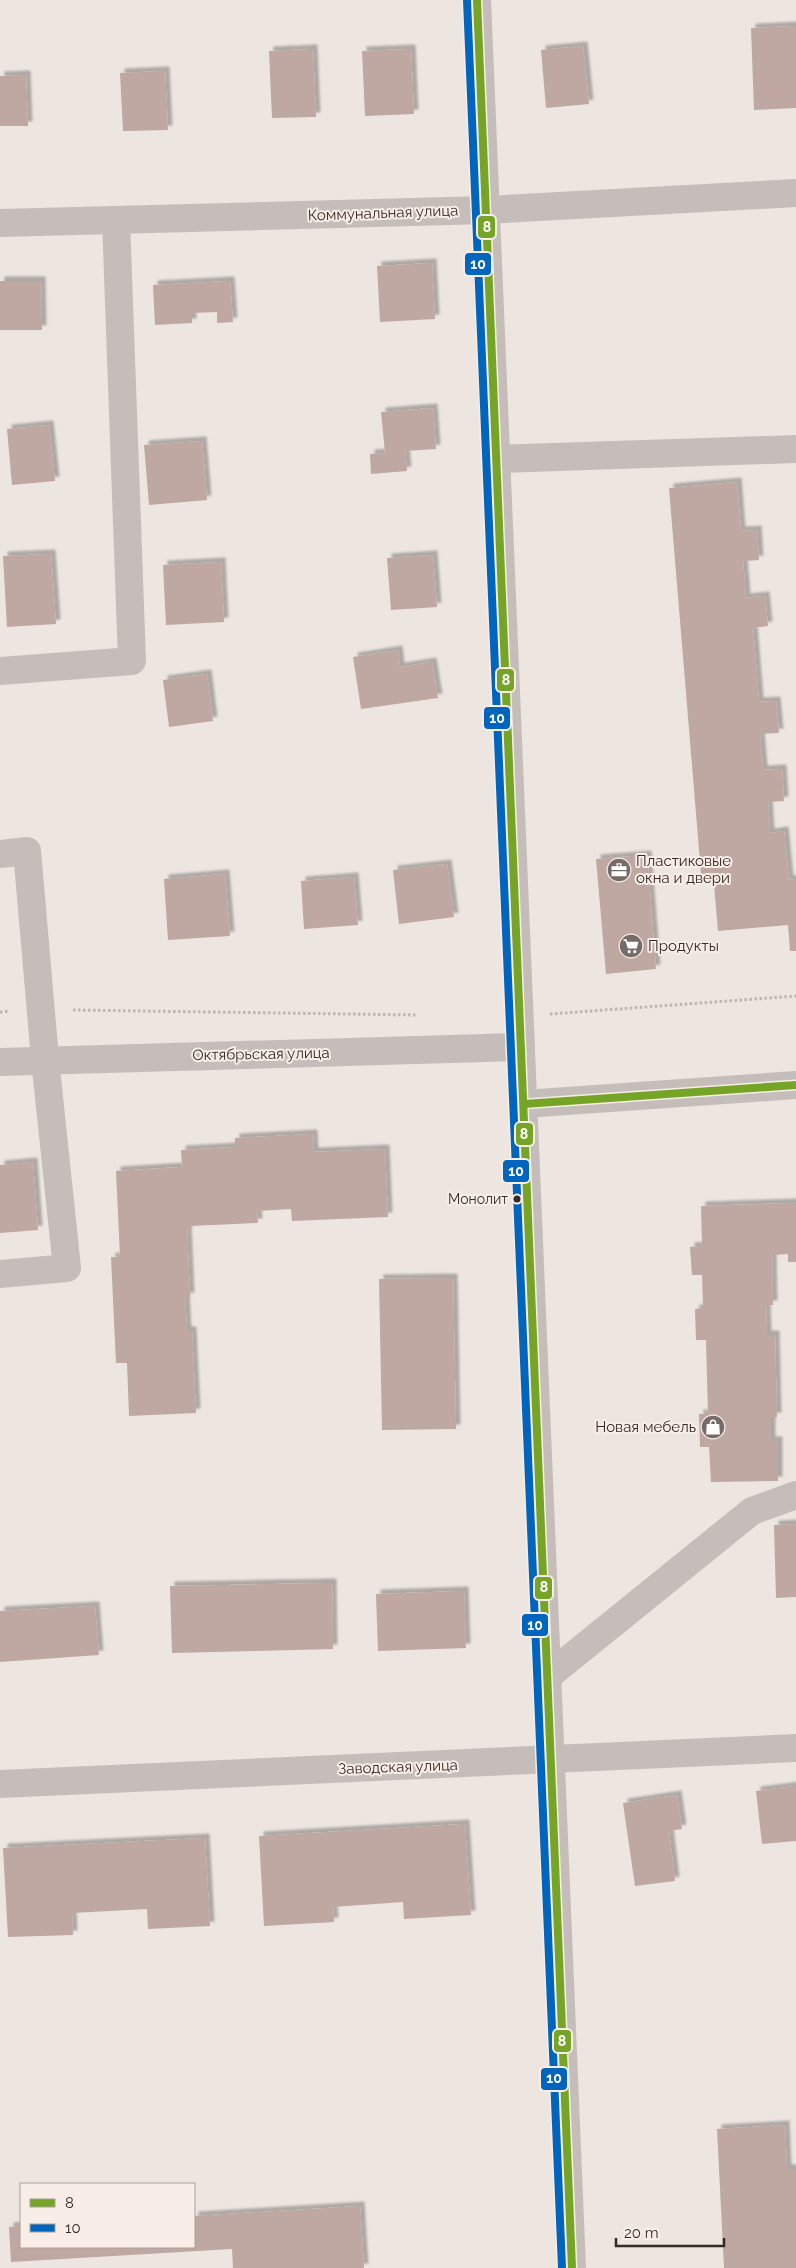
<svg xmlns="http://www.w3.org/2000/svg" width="796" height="2268" font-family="Raleway,sans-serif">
<defs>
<filter id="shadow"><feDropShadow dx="4.5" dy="-4.5" stdDeviation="1" flood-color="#0004"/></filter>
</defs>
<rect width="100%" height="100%" fill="#ece5e0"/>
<g fill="#bfa7a2" filter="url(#shadow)">
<path d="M796 26V108L754 110 751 28Z"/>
<path d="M583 46 589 104 546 108 541 50Z"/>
<path d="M313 49 316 117 272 118 269 51Z"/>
<path d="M411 49 414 114 365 116 362 51Z"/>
<path d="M165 71 168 130 123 131 120 73Z"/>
<path d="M26 75 28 126H0V76Z"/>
<path d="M432 263 435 319 380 322 377 266Z"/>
<path d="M0 281H41L42 330H0Z"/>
<path d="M230 281 233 322 217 323V312L192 313V323L155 325 153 285Z"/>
<path d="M433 408 436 449 405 451 407 471 371 474 370 454 385 453 381 412Z"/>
<path d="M49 425 55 481 12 485 7 429Z"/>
<path d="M202 441 207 500 149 505 144 445Z"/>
<path d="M737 482 741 531 757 530 759 560 743 561 746 598 765 596 768 626 753 628 759 702 776 701 779 733 760 734 763 770 782 769 784 801 768 802 770 833 784 831 789 880 796 879V951H790L788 925 718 931 713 873 701 874 669 488Z"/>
<path d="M51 554 56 624 7 627 3 556Z"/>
<path d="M433 555 437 607 391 610 387 558Z"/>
<path d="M221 562 224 622 166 625 163 565Z"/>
<path d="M398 650 400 667 432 662 438 698 361 709 353 657Z"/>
<path d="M207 674 213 721 169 727 163 680Z"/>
<path d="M647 855 656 969 606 974 596 859Z"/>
<path d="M447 864 454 917 399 924 393 870Z"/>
<path d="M225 874 230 936 168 940 164 879Z"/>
<path d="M354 877 358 925 304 929 301 881Z"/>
<path d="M313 1134 314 1152 385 1149 388 1217 292 1221 291 1209 257 1211 258 1223 191 1226V1230L187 1229 190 1297H185L187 1331H192L196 1413 129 1416 127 1363H116L111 1257H120L116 1171 182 1167 181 1150 235 1147V1138Z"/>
<path d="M33 1162 38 1230 0 1233V1165Z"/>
<path d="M796 1203V1262H788V1254L772 1255 773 1305H766L767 1335H775L777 1417H771V1441H778V1481L711 1482 709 1447H700L699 1414H708L706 1340H696L695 1309 703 1308 702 1275H692L690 1247 702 1246 701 1206Z"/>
<path d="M453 1278 456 1429 382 1430 379 1279Z"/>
<path d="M796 1524V1597L776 1598 774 1525Z"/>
<path d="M332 1583 333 1649 172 1653 170 1586Z"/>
<path d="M464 1591 466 1648 378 1651 376 1594Z"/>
<path d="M95 1606 99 1655 0 1662V1611Z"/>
<path d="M796 1786V1841L762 1844 756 1791Z"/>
<path d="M677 1795 682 1829 669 1831 675 1881 635 1886 623 1803Z"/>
<path d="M465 1824 471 1915 404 1919 403 1902 333 1907 334 1922 264 1926 259 1836Z"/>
<path d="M205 1838 210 1926 148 1929 147 1909 72 1913 73 1935 8 1937 3 1848Z"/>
<path d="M785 2125 787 2169H796V2268H724L717 2129Z"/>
<path d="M360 2206 364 2268H233L232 2249 11 2262 9 2227 21 2226V2247H194V2216Z"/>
</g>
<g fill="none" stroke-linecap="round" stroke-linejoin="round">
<g stroke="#bdb5b1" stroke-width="3" stroke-dasharray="2.5 2.5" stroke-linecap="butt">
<path d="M73 1010 417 1015"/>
<path d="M0 1012 9 1011"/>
<path d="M550 1014 796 996"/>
</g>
<g stroke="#c4bdb9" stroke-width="28">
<path d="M477 0 572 2268"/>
<path d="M0 223 486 210 796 193"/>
<path d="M497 459 796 449"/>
<path d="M0 671 132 661 116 220"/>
<path d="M0 854 27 851 45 1059 67 1268 0 1274"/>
<path d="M0 1062 521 1047"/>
<path d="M524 1104 796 1085"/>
<path d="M548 1676 752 1511 796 1495"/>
<path d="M0 1784 796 1748"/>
</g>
<g stroke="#f9eee7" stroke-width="11">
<g id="bus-1">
<path d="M477 0 572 2268"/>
<path d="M524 1104 796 1085"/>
</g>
</g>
<g stroke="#f9eee7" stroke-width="11">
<path id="bus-2" d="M467 0 562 2268"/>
</g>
<use href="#bus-1" stroke="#75a426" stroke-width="8"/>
<use href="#bus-2" stroke="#0065bd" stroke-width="8"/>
</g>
<defs>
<g id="office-disc" transform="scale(1.25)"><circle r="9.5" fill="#756b68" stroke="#f9eee7"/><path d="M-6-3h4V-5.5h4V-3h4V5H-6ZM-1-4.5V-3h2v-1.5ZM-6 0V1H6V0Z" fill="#fff"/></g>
<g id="supermarket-disc" transform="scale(1.25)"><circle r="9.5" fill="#756b68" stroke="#f9eee7"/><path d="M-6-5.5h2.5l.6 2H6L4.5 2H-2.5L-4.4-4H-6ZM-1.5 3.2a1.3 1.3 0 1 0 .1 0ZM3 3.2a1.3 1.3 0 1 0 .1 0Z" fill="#fff"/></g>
<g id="shop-disc" transform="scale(1.25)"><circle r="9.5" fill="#756b68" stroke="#f9eee7"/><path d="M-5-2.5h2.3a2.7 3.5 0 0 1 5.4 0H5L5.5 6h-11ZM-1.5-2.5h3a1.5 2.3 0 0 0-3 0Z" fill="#fff"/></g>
</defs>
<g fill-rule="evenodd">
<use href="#office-disc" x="619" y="870"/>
<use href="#supermarket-disc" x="631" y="946"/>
<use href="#shop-disc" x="713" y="1427"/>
</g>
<circle fill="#352a27" stroke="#f9eee7" stroke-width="2" cx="517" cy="1199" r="4.5"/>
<g text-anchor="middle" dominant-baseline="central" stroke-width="4" stroke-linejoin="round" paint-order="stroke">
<g font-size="14" fill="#352a27" stroke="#f9eee7" text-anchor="end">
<text x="508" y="1199">Монолит</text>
</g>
<g font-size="15" fill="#352a27" stroke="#f9eee7">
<text transform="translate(383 213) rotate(-2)">Коммунальная улица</text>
<text transform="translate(261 1054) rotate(-1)">Октябрьская улица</text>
<text transform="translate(398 1767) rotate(-2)">Заводская улица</text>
</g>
<g font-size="15" fill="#352a27" stroke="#f9eee7" text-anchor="start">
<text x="636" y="861">Пластиковые<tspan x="636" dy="17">окна и двери</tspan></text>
<text x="648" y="946">Продукты</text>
<text x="696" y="1427" text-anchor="end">Новая мебель</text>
</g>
</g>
<g stroke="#f9eee7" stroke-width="2">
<rect x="477" y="215" width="19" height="24" rx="5" fill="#75a426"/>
<rect x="464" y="252" width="28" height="24" rx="5" fill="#0065bd"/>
<rect x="496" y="668" width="19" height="24" rx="5" fill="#75a426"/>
<rect x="483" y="706" width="28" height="24" rx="5" fill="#0065bd"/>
<rect x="515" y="1122" width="19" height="24" rx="5" fill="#75a426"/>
<rect x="502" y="1159" width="28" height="24" rx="5" fill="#0065bd"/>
<rect x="534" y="1576" width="19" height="24" rx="5" fill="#75a426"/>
<rect x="521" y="1613" width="28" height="24" rx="5" fill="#0065bd"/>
<rect x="553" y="2029" width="19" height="24" rx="5" fill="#75a426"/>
<rect x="540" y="2067" width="28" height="24" rx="5" fill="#0065bd"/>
</g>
<g font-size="14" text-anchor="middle" font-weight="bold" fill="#fff">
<text x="487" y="232">8</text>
<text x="478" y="269">10</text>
<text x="506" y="685">8</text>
<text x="497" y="723">10</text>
<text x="524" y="1139">8</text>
<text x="516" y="1176">10</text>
<text x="544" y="1592">8</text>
<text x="535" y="1630">10</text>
<text x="562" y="2046">8</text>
<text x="554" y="2083">10</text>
</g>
<rect x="20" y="2183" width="175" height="65" fill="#f9eee7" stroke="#aba09a"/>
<rect x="30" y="2199" width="25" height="8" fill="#75a426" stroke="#aba09a"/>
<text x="65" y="2208" font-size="15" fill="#352a27">8</text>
<rect x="30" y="2224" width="25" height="8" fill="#0065bd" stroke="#aba09a"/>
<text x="65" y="2233" font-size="15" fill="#352a27">10</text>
<path d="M616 2238v8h108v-8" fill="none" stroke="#352a27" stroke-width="2.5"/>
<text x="624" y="2238" font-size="15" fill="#352a27" stroke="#f9eee7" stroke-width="4" paint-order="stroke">20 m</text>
</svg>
